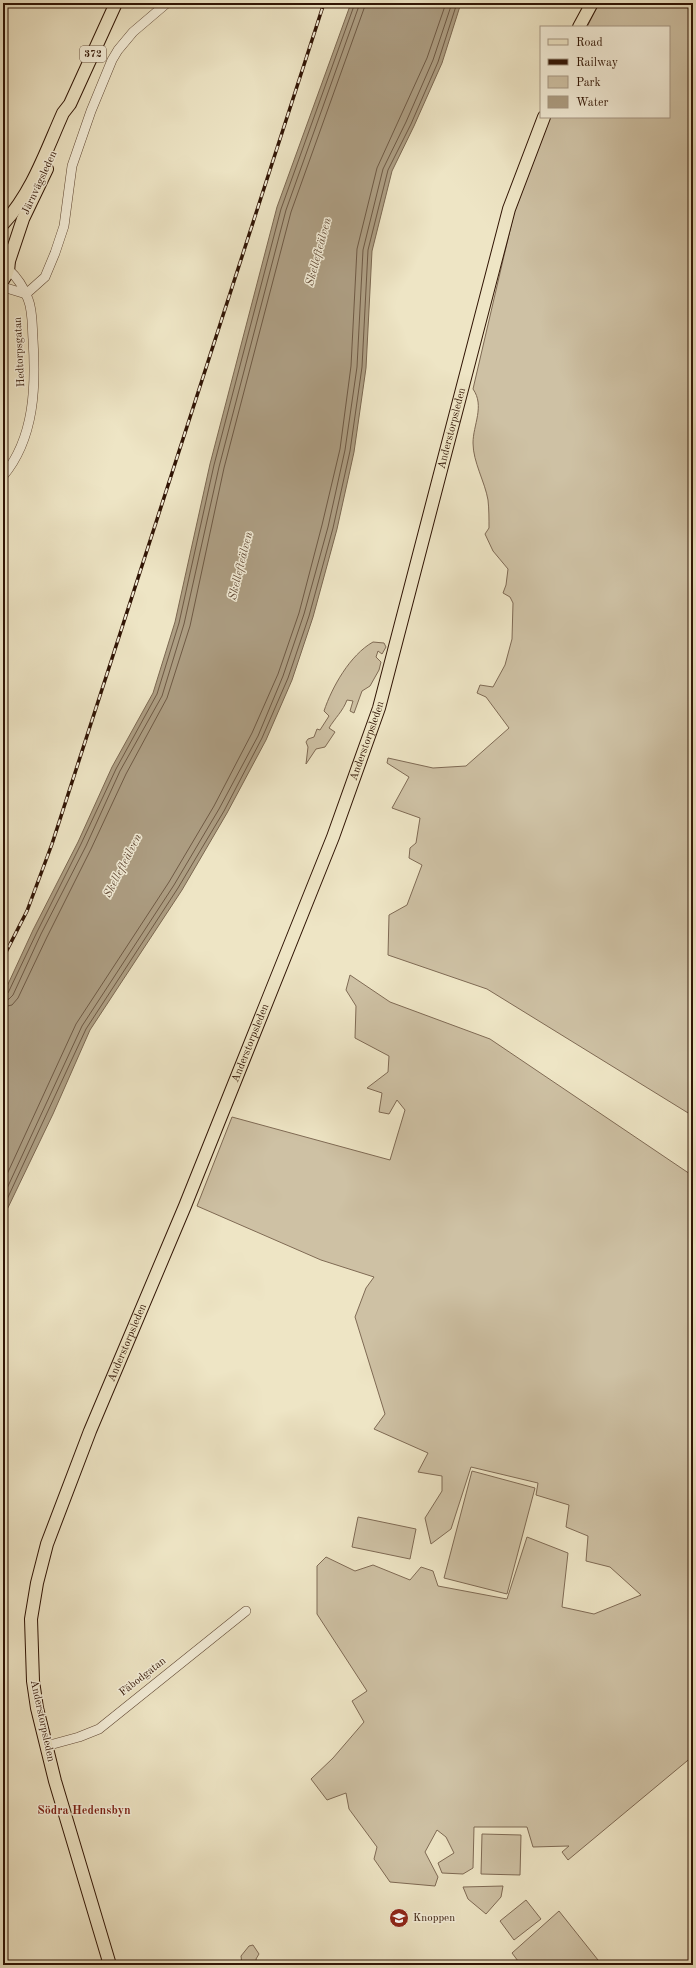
<svg xmlns="http://www.w3.org/2000/svg" width="696" height="1968" font-family="'Old Standard TT',serif">
<rect width="100%" height="100%" fill="#eee5c5"/>
<filter id="stains"><feTurbulence type="fractalNoise" baseFrequency=".005" numOctaves="4"/><feColorMatrix values="0 0 0 0 .2 0 0 0 0 .09 0 0 0 0 .02 0 0 0 .5 -.17"/></filter>
<radialGradient id="worn" r=".72"><stop offset=".6" stop-color="#630" stop-opacity="0"/><stop offset="1" stop-color="#630" stop-opacity=".3"/></radialGradient>
<g fill="#cec1a4" stroke="#7f6a54">
<path d="M599 3H693V1116L487 989 388 955 389 915 407 905 422 865 409 858 410 848 416 843 420 818 392 808 409 777 387 763 388 758 433 768 466 766 509 728 486 697 477 693 480 685 493 687 505 665 512 639 513 603 510 597 503 593 506 585 508 569 493 551 485 534 489 528C489 519 489 509 488 500 485 482 473 462 473 443 473 425 485 406 473 389L514 213 550 117H669V27H587Z"/>
<path d="M373 642 384 643 386 647 382 654 378 651 376 657 381 662 379 670 370 686 362 691 354 713 350 711 353 701 347 700C343 711 335 718 329 728L335 732 325 747 316 749 306 764 308 747 306 742 308 739 314 737 317 729 320 730 329 716 324 711C332 687 350 655 373 642Z"/>
<path d="M350 975 390 1002 490 1039 693 1176V1756L568 1860 562 1852 569 1846 533 1847 527 1827H474L473 1868 463 1874 442 1873 438 1863 454 1853 446 1837 437 1830 425 1852 438 1877 435 1886 390 1882 374 1859 377 1847 349 1809 346 1793 327 1800 311 1779 333 1758 364 1722 352 1701 367 1691 317 1614V1566L326 1557 355 1571 373 1565 410 1580 421 1567 433 1571 438 1586 507 1599 527 1537 568 1553 562 1607 594 1614 641 1595 610 1567 586 1561 588 1536 566 1527 569 1505 536 1495 538 1483 471 1467 451 1529 431 1544 425 1518 442 1491V1476L418 1472 428 1453 374 1429 385 1414 355 1317 366 1288 374 1277 321 1260 197 1206 232 1117 390 1160 405 1110 397 1100 389 1114 379 1112 382 1093 367 1088 388 1072 389 1056 355 1038 356 1006 346 990Z"/>
<path d="M472 1471 535 1488 507 1594 444 1578Z"/>
<path d="M358 1517 416 1529 410 1559 352 1547Z"/>
<path d="M482 1834 521 1835 520 1875 481 1874Z"/>
<path d="M503 1886 501 1897 486 1914 468 1899 463 1887Z"/>
<path d="M526 1900 541 1919 514 1940 500 1921Z"/>
<path d="M559 1911 602 1965H521L512 1953Z"/>
<path d="M253 1945 259 1954 256 1959 257 1965H242L241 1956 249 1946Z"/>
</g>
<path fill="#ad9e83" stroke="#7b6750" d="M351 3H461L442 63 414 126 392 171 372 251 366 368 354 452 337 529 313 617 292 680 266 740 227 813 182 890 90 1030 53 1114 3 1218V995L33 930 78 842 112 767 153 693 175 622 210 464 277 207Z"/>
<g fill="none" stroke-linecap="round" stroke-linejoin="round">
<g stroke="#6e5944" stroke-width="1">
<path d="M3 996 8 993 37 932 81 844 116 769 157 694 179 623 214 465 281 209 355 3"/>
<path d="M3 1001 9 999 13 995 41 934 86 846 120 771 162 696 184 624 219 467 286 210 360 3"/>
<path d="M3 1007 12 1005 18 998 47 937 91 849 126 774 167 698 190 626 224 468 291 212 366 3"/>
<path d="M3 1183 76 1024 169 882 214 806 252 733 278 674 299 613 322 525 340 449 351 366 357 249 377 168 427 58 446 3"/>
<path d="M3 1197 82 1026 174 885 219 809 258 736 283 676 304 614 328 527 345 450 357 367 363 250 383 169 406 122 433 60 452 3"/>
<path d="M3 1208 86 1029 178 888 224 811 262 738 288 678 309 616 333 528 350 451 362 367 368 250 388 170 411 124 438 62 457 3"/>
</g>
<g stroke="#604834" stroke-width="10">
<g id="minor">
<path d="M3 287 26 294"/>
<path d="M26 294 45 277 55 253 64 226 72 166 91 111 112 60 118 50 133 32 167 3"/>
<path d="M3 476C35 438 36 385 33 339 32 327 33 311 28 299 24 288 17 277 8 269"/>
<path d="M46 1746 79 1737 99 1729 246 1611"/>
</g>
</g>
<g stroke="#301404" stroke-width="14">
<g id="major">
<path d="M579 27 592 3"/>
<path d="M3 224C32 193 46 151 63 113L70 104 116 3"/>
<path d="M3 247C10 258 11 269 3 280"/>
<path d="M9 261 23 219 47 169"/>
<path id="s1" d="M110 1965 55 1781 37 1708 33 1681 31 1619 37 1583 47 1544 90 1431 185 1206 333 837 379 708 509 209 544 117"/>
</g>
</g>
<use href="#minor" stroke="#f4eed9" stroke-width="9"/>
<use href="#major" stroke="#eee5c5" stroke-width="12"/>
<g stroke="#301404" stroke-width="3.5">
<path id="rail" d="M3 958 27 911 52 844 324 3"/>
</g>
<use href="#rail" stroke="#f4eed9" stroke-width="2" stroke-dasharray="6" stroke-linecap="butt"/>
</g>
<defs>
<g id="school-disc" transform="scale(1)"><circle r="9.5" fill="#8f2418" stroke="#f4eed9"/><path d="M0-5L7-2L0 1L-7-2ZM-4 1L0 2.5L4 1V4Q0 6-4 4Z" fill="#fff"/></g>
</defs>
<g fill-rule="evenodd">
<use href="#school-disc" x="399" y="1918"/>
</g>
<g text-anchor="middle" dominant-baseline="central" stroke-width="3" stroke-linejoin="round" paint-order="stroke">
<rect fill="#f4eed9" stroke="#6b5544" stroke-width="1" x="80" y="46" width="26" height="16" rx="3"/>
<g font-size="10" font-weight="bold" fill="#301404">
<text x="93" y="54">372</text>
</g>
<g font-size="11" fill="#301404" stroke="#f4eed9">
<text transform="translate(40 183) rotate(-65)">Järnvägsleden</text>
<text transform="translate(20 352) rotate(-93)">Hedtorpsgatan</text>
<text stroke="none"><textPath href="#s1" startOffset="1622">Anderstorpsleden</textPath></text>
<text stroke="none"><textPath href="#s1" startOffset="1298">Anderstorpsleden</textPath></text>
<text stroke="none"><textPath href="#s1" startOffset="974">Anderstorpsleden</textPath></text>
<text stroke="none"><textPath href="#s1" startOffset="650">Anderstorpsleden</textPath></text>
<text transform="translate(143 1677) rotate(-38)">Fäbodgatan</text>
<text transform="translate(42 1721) rotate(78)">Anderstorpsleden</text>
</g>
<g font-size="11" fill="#301404" stroke="#f4eed9" text-anchor="start">
<text x="413" y="1918">Knoppen</text>
</g>
<g font-size="12" font-style="italic" fill="#624b37" stroke="#f4eed9">
<text transform="translate(319 252) rotate(-75)">Skellefteälven</text>
<text transform="translate(241 566) rotate(-76)">Skellefteälven</text>
<text transform="translate(123 866) rotate(-63)">Skellefteälven</text>
</g>
<g font-size="12" font-weight="bold" fill="#7a1f14" stroke="#f4eed9">
<text x="84" y="1811">Södra Hedensbyn</text>
</g>
</g>
<rect width="696" height="1968" fill="none" stroke="#eee5c5" stroke-width="16"/>
<rect x="4" y="4" width="688" height="1960" fill="none" stroke="#301404" stroke-width="2"/>
<rect x="8" y="8" width="680" height="1952" fill="none" stroke="#301404"/>
<rect x="540" y="26" width="130" height="92" fill="#f4eed9" stroke="#a69784"/>
<rect x="548" y="39" width="20" height="6" fill="#eee5c5" stroke="#a69784"/>
<text x="576" y="46" font-size="12" fill="#301404">Road</text>
<rect x="548" y="59" width="20" height="6" fill="#301404" stroke="#a69784"/>
<text x="576" y="66" font-size="12" fill="#301404">Railway</text>
<rect x="548" y="76" width="20" height="12" fill="#cec1a4" stroke="#a69784"/>
<text x="576" y="86" font-size="12" fill="#301404">Park</text>
<rect x="548" y="96" width="20" height="12" fill="#ad9e83" stroke="#a69784"/>
<text x="576" y="106" font-size="12" fill="#301404">Water</text>
<rect width="100%" height="100%" filter="url(#stains)"/>
<rect width="100%" height="100%" fill="url(#worn)"/>
</svg>
